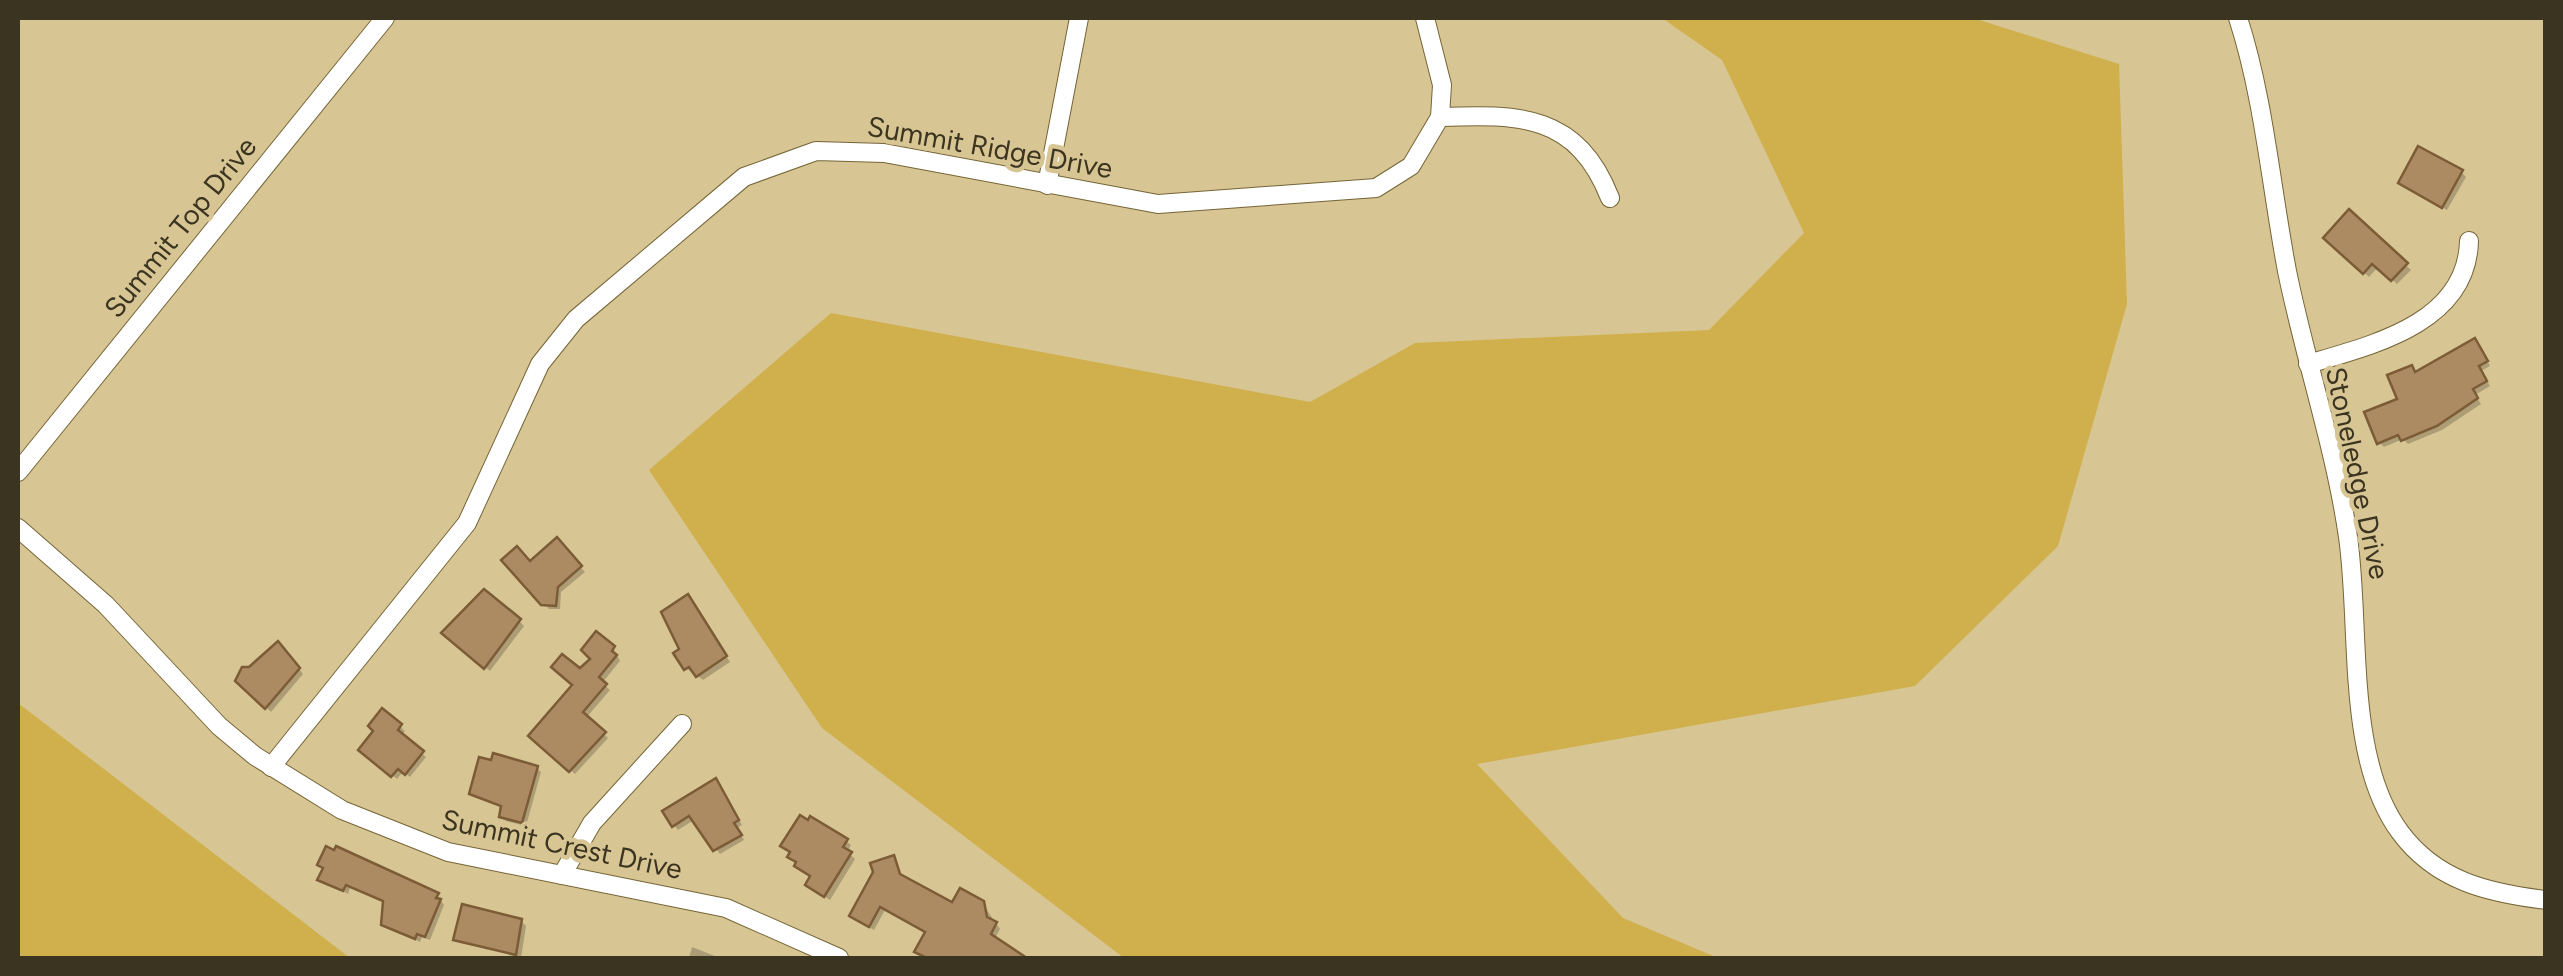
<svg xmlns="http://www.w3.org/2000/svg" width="2563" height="976" font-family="Figtree,sans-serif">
<rect width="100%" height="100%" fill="#d7c594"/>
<g fill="#d0b04c">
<path d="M1662 18H1973L2119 64 2127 304 2058 546 1915 686 1477 764 1623 918 1718 958H1124L822 728 649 470 831 313 1310 402 1415 343 1709 330 1804 233 1722 60Z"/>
<path d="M18 703 350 958H351H18Z"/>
</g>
<g fill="#0003">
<path d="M2461 172 2466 177 2447 210 2401 183Z"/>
<path d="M2349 213 2411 270 2397 284 2378 267 2369 277 2326 238Z"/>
<path d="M2479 346 2490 366 2481 371 2490 386 2475 395 2481 404 2442 430 2408 444 2403 439 2384 447 2379 442 2411 368 2417 374Z"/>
<path d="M556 541 585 572 561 592 560 609H549L505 560 530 564Z"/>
<path d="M692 602 730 662 703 680 686 668 682 650Z"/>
<path d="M519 621 524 626 490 671 449 638Z"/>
<path d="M613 648 620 661 602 683 610 690 586 718 608 738 575 774 531 736 575 685 581 672Z"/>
<path d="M283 649 303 674 271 712 238 681Z"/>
<path d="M383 712 405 731 401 736 426 757 410 777 403 772 397 779 366 754Z"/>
<path d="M536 768 541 772 526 826 506 821 501 816 504 808 472 793Z"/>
<path d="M720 786 742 825 737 828 744 840 720 854 694 820 678 830 674 825Z"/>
<path d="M846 841 851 845 847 852 855 859 830 900 813 889V877L790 857Z"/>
<path d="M894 858 903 878 953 906 982 903 1000 929 994 940 1023 958H927L922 956 927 934 885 910 874 930 856 920 852 916Z"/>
<path d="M320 879 437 895 444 905 430 940 422 937 420 942 384 924 386 903 350 888 348 894Z"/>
<path d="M521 921 526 926 521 958 456 939Z"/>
<path d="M692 947 720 958H689Z"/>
</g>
<g fill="#ac8a62" stroke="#7c5c36" stroke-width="2.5">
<path d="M2418 146 2463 170 2442 208 2398 183Z"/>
<path d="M2349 209 2408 263 2391 281 2372 264 2363 274 2323 238Z"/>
<path d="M2475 338 2488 361 2479 366 2487 381 2473 389 2478 398 2437 426 2401 441 2398 435 2377 444 2364 412 2397 399 2387 375 2412 365 2415 372Z"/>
<path d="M557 537 582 566 558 587 556 606 541 605 501 560 517 546 530 561Z"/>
<path d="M484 589 521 619 484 669 441 633Z"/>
<path d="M688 594 727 656 696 677 689 667 684 670 673 653 679 649 661 612Z"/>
<path d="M596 631 615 646 612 651 617 655 599 677 607 684 583 712 606 732 569 772 528 736 572 685 551 667 562 654 580 668 590 659 581 650Z"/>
<path d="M278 641 300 668 265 709 235 681 242 667H249Z"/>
<path d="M382 708 402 724 398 730 424 751 405 775 398 769 391 777 358 750 373 731 368 726Z"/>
<path d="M493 753 538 766 522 823 499 817 501 806 469 794 479 757 491 760Z"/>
<path d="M716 778 739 820 734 823 742 835 713 851 689 816 672 827 662 811Z"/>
<path d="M800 815 808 820 810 816 848 839 843 847 852 852 824 897 805 885 810 876 794 866 796 862 787 857 790 852 780 846Z"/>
<path d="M326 846 334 850 336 846 439 893 436 898 441 899 425 937 417 934 415 939 381 925 383 901 346 885 343 891 317 880 323 868 317 865Z"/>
<path d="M894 855 900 874 952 902 960 888 984 901 987 917 997 922 991 934 1027 958H927L914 952 925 932 880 907 869 927 849 916 873 872 870 863Z"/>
<path d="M462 904 522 919 516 955 453 940Z"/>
</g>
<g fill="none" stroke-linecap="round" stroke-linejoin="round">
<g stroke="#756536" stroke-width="20">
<g id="street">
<path d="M2238 18C2264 98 2271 187 2287 271 2305 360 2335 447 2348 537 2361 627 2345 758 2400 832 2436 881 2488 893 2546 900"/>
<path d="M1440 117C1520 114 1577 114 1610 198"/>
<path d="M1047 185 1079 18"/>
<path d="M2308 364C2373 345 2467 323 2469 241"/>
<path d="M18 472 385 18"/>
<path d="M18 528 106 605 219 726 255 756 342 810 448 852 726 908 839 958"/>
<path d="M271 767 467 523 540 364 576 319 744 177 816 151 884 153 1158 204 1376 188 1411 166 1440 117 1442 85 1425 18"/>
<path d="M562 875 592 823 682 724"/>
</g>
</g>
<use href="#street" stroke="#fff" stroke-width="18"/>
</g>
<g text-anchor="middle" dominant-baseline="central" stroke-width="9" stroke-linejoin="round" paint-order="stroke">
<g font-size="28" fill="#3b3420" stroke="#d7c594">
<text transform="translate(990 147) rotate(10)">Summit Ridge Drive</text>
<text transform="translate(180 227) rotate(-51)">Summit Top Drive</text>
<text transform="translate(2358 473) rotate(78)">Stoneledge Drive</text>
<text transform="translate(562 844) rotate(12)">Summit Crest Drive</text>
</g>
</g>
<rect width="2563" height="976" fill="none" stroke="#3b3420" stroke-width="40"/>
</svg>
